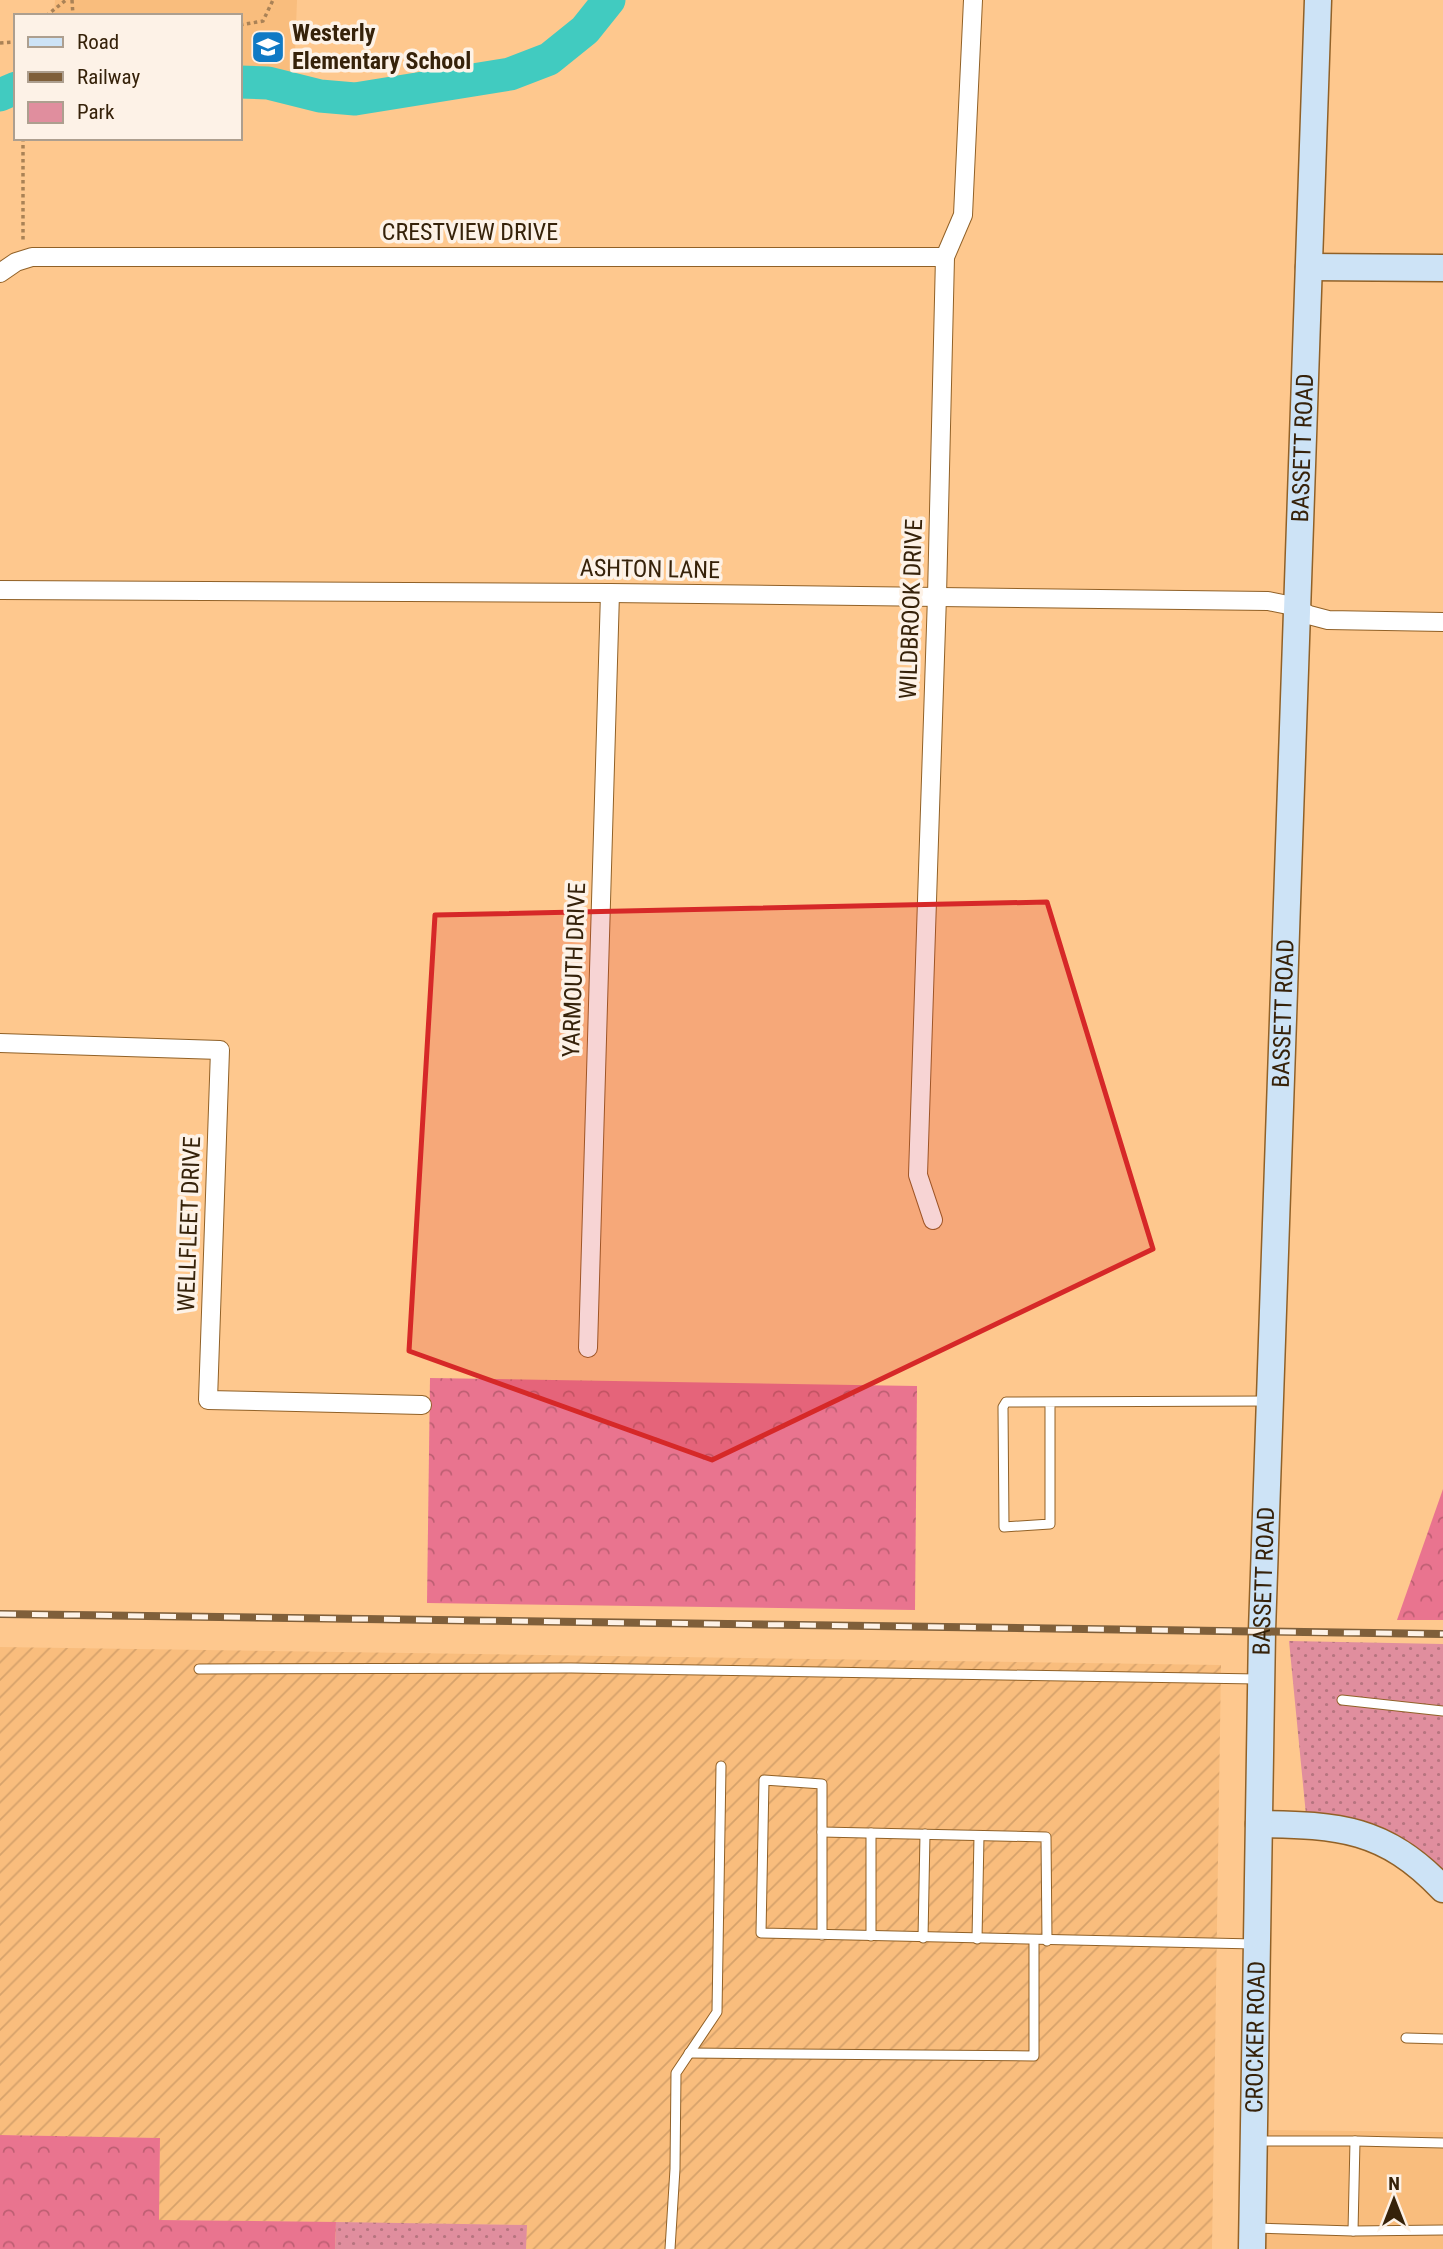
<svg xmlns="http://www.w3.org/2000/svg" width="1443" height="2249" font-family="'Roboto Condensed',sans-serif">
<defs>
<pattern id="industrial-furrows" width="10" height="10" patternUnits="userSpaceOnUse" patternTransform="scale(1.75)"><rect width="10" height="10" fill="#f9bd7d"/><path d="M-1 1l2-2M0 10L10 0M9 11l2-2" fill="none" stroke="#d6a26b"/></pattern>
<pattern id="green-dots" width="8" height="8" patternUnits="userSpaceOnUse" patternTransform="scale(1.75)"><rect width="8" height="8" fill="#e08e9e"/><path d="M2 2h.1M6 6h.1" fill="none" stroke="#b6747f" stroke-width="1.8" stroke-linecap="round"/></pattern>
<pattern id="forest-crowns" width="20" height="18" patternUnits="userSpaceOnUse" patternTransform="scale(1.75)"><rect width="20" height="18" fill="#e9748f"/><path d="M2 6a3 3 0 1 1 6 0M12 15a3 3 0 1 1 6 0" fill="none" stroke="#be5f73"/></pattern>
</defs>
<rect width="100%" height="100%" fill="#fec88e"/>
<g fill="#f9bd7d">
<path d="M55 0H297L294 80 240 79V16H54Z"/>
<path d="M1267 2130 1443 2132V2249H1266Z"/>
</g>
<path fill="url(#industrial-furrows)" d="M0 1647 1221 1665 1212 2249H526V2225L159 2220 160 2138 0 2135Z"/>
<g fill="url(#green-dots)">
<path d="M1289 1641 1443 1644V1874L1412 1847 1355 1819 1306 1815Z"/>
<path d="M336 2222 527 2225 526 2249H335Z"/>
</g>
<g fill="url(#forest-crowns)">
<path d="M430 1378 917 1386 915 1610 427 1603Z"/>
<path d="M1443 1489V1620H1397Z"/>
<path d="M0 2135 160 2138 159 2220 336 2222 335 2249H0Z"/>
</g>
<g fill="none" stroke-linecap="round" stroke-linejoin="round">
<g stroke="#41cbc0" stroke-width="33">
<path d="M240 82 268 83 320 96 355 99 510 74 549 59 585 30 609 0"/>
<path d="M0 95 16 88"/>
</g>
<g stroke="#916127" stroke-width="11">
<g id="lane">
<path d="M1050 1402V1524L1004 1527 1003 1407 1006 1402 1268 1401"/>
<path d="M199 1669 571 1668 1258 1679"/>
<path d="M1342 1700 1443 1711"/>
<path d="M822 1832 1046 1837 1047 1941"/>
<path d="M822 1935V1784L764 1780 761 1933C926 1938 1091 1940 1255 1944"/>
<path d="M871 1936V1833"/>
<path d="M923 1938 925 1834"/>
<path d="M977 1939 979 1836"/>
<path d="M1406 2038 1443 2039"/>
<path d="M689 2053 1034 2056V1941"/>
<path d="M1257 2141H1355L1353 2231"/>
<path d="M1355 2141 1443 2143"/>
<path d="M1254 2228 1353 2231 1443 2230"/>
<path d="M670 2249 675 2169 676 2073 717 2012 721 1766"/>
</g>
</g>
<g stroke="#916127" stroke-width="20">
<g id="street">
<path d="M0 273 16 262 32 257H945"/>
<path d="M0 590 610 593 1268 601 1288 605 1309 615 1328 620 1443 622"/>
<path d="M0 1043 220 1050 208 1400 422 1405"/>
<path d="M933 1220 918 1175 937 596 945 257 963 215 973 0"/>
<path d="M588 1348 610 593"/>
</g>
</g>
<g stroke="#916127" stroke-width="29">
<g id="secondary">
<path d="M1309 267 1443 268"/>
<path d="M1259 1824C1339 1825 1385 1828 1443 1889"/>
<path id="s1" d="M1252 2249 1262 1631 1318 0"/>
</g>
</g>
<g stroke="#aa8256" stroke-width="3.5" stroke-dasharray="3.5 3.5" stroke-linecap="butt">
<path d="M72 0 73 16"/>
<path d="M46 16 66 0"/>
<path d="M240 25 263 21 273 0"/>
<path d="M0 43 16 42"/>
<path d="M23 138V242"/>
</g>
<use href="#lane" stroke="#fff" stroke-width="9"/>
<use href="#street" stroke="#fff" stroke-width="18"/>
<use href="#secondary" stroke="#cde3f6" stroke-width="26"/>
<g stroke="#7f5f3a" stroke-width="8">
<path id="rail" d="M0 1614 1443 1634"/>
</g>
<use href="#rail" stroke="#fdf2e7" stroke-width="5" stroke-dasharray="16" stroke-linecap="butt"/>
</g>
<path fill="#d62828" fill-opacity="0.2" stroke="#d62828" stroke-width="5" stroke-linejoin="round" d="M1047 902 1153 1249 712 1460 409 1351 435 915Z"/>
<defs>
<g id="school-square" transform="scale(1.75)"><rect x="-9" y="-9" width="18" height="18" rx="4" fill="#107ac5" stroke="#fdf2e7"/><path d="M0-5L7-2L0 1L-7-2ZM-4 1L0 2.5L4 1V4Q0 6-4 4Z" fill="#fff"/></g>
</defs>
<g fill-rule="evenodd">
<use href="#school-square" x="268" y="47"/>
</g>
<g text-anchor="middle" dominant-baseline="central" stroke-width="7" stroke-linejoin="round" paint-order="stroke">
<g font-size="24" font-weight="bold" fill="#36220a" stroke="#fdf2e7" text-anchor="start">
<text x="292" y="33">Westerly<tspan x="292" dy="28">Elementary School</tspan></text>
</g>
<g font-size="24" fill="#36220a" stroke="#fdf2e7">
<text x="470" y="232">CRESTVIEW DRIVE</text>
<text stroke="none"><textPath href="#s1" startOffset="1802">BASSETT ROAD</textPath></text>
<text transform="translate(650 569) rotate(1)">ASHTON LANE</text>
<text transform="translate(911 609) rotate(-88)">WILDBROOK DRIVE</text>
<text transform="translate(574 970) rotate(-88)">YARMOUTH DRIVE</text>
<text stroke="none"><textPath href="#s1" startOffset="1236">BASSETT ROAD</textPath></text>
<text transform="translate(189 1224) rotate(-88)">WELLFLEET DRIVE</text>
<text stroke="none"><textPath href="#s1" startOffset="668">BASSETT ROAD</textPath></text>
<text stroke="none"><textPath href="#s1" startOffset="212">CROCKER ROAD</textPath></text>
</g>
</g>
<rect x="14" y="14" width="228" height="126" fill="#fdf2e7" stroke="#ad9f8f" stroke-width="2"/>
<rect x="28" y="37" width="35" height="10" fill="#cde3f6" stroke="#ad9f8f" stroke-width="2"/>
<text x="77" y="49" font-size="21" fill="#36220a">Road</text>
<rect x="28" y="72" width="35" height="10" fill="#7f5f3a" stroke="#ad9f8f" stroke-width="2"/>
<text x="77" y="84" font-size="21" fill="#36220a">Railway</text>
<rect x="28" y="102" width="35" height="21" fill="#e08e9e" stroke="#ad9f8f" stroke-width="2"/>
<text x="77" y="119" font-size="21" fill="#36220a">Park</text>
<g transform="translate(1394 2200)" stroke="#fdf2e7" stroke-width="5" paint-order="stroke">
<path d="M0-5L12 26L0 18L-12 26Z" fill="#36220a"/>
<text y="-10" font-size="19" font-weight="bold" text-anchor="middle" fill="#36220a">N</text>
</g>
</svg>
